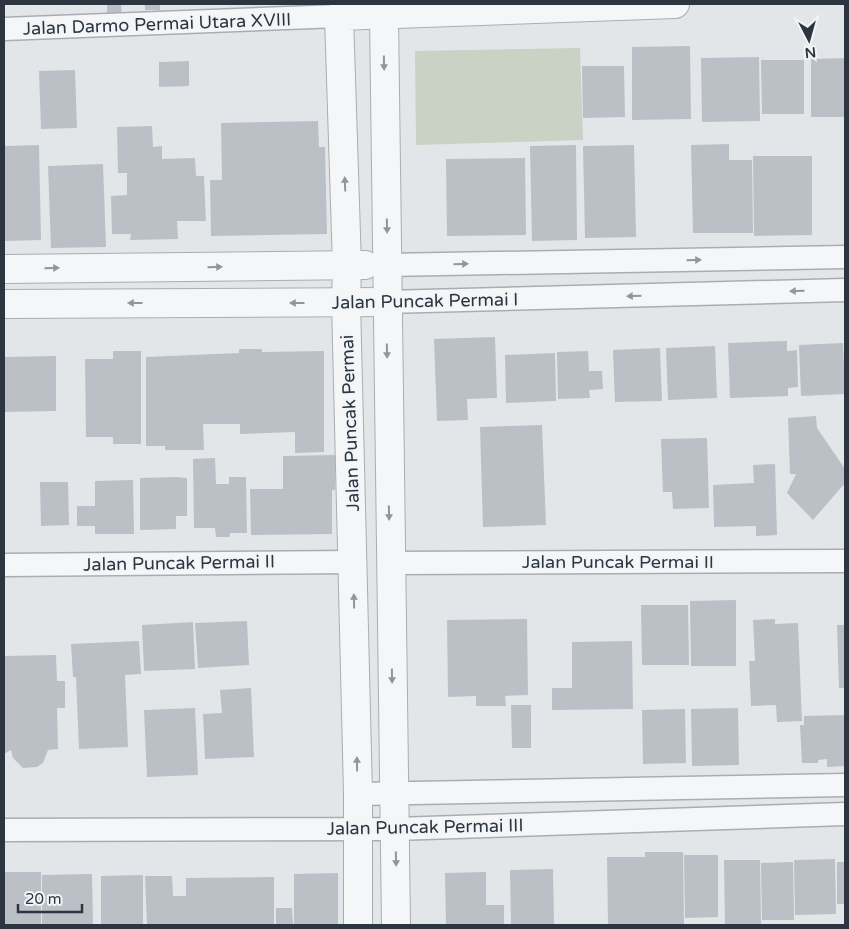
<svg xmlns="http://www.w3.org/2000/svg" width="849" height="929" font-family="'Varela Round',sans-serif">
<rect width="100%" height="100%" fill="#e3e6e9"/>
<path fill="#c9d2c5" d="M580 48 583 140 416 145 415 51Z"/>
<g fill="#bbc0c6">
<path d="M107 4H121L122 16H107Z"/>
<rect x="145" y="4" width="15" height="6"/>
<path d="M690 46 691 119 632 120V47Z"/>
<path d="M759 57 760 121 702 122 701 58Z"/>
<path d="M845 58V117H811V59Z"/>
<path d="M761 60H804V114H762Z"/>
<path d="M189 61V86L159 87V62Z"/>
<path d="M582 66H624L625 117 583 118Z"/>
<path d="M75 70 77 128 41 129 39 71Z"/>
<path d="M318 121 319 147H325L327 234 211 236 210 180H222L221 123Z"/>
<path d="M152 126 153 147 162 146V159L195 158 196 176H204L206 221H177L178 239 130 240 131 234H112L111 196 127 195V173H118L117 127Z"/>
<path d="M729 144V160H752L753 233H693L691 145Z"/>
<path d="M39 145 41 240 4 241V146Z"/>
<path d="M576 145 577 240 532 241 530 146Z"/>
<path d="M634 145 636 237 585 238 583 146Z"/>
<path d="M753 156H812V235L754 236Z"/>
<path d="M525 158 526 235 447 236 446 159Z"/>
<path d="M103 164 106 247 51 248 48 166Z"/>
<path d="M495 337 497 398 467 399 468 420 437 421 434 339Z"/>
<path d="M787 341V351L797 350 798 387 788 388V396L730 398 728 343Z"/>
<path d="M843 343 845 394 801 396 799 345Z"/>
<path d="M715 346 717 398 668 400 666 348Z"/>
<path d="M660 348 662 401 615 402 613 350Z"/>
<path d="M239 349H262V352L324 351V452L295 453V432L240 434V424H203L204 450H165V446H146V357L239 353Z"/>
<path d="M113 351H141V444H113V437H86L85 359H113Z"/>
<path d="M588 351 589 371H602L603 389 589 390 590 398 558 399 557 352Z"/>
<path d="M555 353 556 401 506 403 505 355Z"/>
<path d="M56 356V411L4 412V357Z"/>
<path d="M816 416 817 428 845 469V483L813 520 787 493 796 474H790L788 418Z"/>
<path d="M542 425 546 525 483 527 480 427Z"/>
<path d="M707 438 709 508 673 509 672 492H663L661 439Z"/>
<path d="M335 455V490H332V534L251 535 250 489H283V456Z"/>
<path d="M215 458 216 484H229V477H246L247 533H230V537H216L215 528H194L193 459Z"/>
<path d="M775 464 777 535 756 536V526L714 527 713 485 754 483 753 465Z"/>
<path d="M176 477 187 478V516H176V529L140 530V478Z"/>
<path d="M133 480 134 534H95V526H77V506H95V481Z"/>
<path d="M40 482H68L69 525 41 526Z"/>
<path d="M736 600V666H691L690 601Z"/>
<path d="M641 605H688L689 665H642Z"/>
<path d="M527 619 528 695 505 696 506 706H476V696L448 697 447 620Z"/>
<path d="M775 619V624L798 623 802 721 777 722 776 705 751 706 749 661H755L753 620Z"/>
<path d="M247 621 249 665 198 668 195 623Z"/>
<path d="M193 622 195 669 144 671 142 625Z"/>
<path d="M837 625H845V688H839Z"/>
<path d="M139 641 141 674 125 675 128 747 79 749 76 677H73L71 644Z"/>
<path d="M632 641 633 709 552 710V688H572V642Z"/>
<path d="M56 655 57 681H65V708H57L58 749 48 750 43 763 37 767 23 768 13 758 11 750 4 754V656Z"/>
<path d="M251 688 254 757 205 759 203 714 222 713 220 690Z"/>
<path d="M511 705H531V748H512Z"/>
<path d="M195 708 198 775 147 777 144 710Z"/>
<path d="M738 708 739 765 692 766 691 709Z"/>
<path d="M685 709 686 763 643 764 642 710Z"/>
<path d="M845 715V766L827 767V759L818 760V763H802L800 725H804V716Z"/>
<path d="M645 852H683L684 925H608L607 857H645Z"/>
<path d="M684 855H718V917L685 918Z"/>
<path d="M835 859 836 914 795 915 794 860Z"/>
<path d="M724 860H760L761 925H725Z"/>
<path d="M793 862 794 920H762L761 863Z"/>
<rect x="837" y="862" width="8" height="42"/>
<path d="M553 869 554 925H511L510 870Z"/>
<rect x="4" y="872" width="37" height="53"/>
<path d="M486 872V905H504V925H446L445 873Z"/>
<path d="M338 873V925H294V874Z"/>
<path d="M92 874 93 925H42V875Z"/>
<path d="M143 875V925H101V876Z"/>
<path d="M145 876H172L173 896H186V878L274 877V925H147Z"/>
<path d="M276 908H292L293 925H276Z"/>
</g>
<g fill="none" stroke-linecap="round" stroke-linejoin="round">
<g stroke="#a9adb3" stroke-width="25">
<g id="minor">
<path d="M4 29 339 16"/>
<path d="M387 265 845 257"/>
<path d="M387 302 845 290"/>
<path d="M390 563 845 561"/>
<path d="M4 565 353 562"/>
<path d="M358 794 845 785"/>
<path d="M4 830 395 829 845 814"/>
</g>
</g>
<g stroke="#a9adb3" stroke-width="30">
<g id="tertiary">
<path d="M384 15 396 925"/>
<path d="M4 269 365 265"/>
<path d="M4 304 387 302"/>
<path d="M358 925V794L346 302 347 266 339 16 675 4"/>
</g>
</g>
<use href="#minor" stroke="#f5f6f8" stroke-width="22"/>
<use href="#tertiary" stroke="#f5f6f8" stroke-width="28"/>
</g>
<defs><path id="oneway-solid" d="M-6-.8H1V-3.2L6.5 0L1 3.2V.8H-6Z" transform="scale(1.25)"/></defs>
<g fill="#91969c">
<use href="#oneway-solid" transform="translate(384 63) rotate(89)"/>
<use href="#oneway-solid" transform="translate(345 184) rotate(-92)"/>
<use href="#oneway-solid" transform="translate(387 226) rotate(89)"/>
<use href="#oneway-solid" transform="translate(694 260) rotate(-1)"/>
<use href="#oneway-solid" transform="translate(461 264) rotate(-1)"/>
<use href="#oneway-solid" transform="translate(215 267) rotate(-1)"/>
<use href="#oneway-solid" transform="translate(52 268) rotate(-1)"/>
<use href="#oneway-solid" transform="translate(797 291) rotate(178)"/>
<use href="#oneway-solid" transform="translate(634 296) rotate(178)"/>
<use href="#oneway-solid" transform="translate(135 303) rotate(180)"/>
<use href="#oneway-solid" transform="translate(297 303) rotate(180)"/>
<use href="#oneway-solid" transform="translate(387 351) rotate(89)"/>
<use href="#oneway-solid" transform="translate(389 513) rotate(89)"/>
<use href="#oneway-solid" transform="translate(354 601) rotate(-91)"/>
<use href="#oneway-solid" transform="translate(392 676) rotate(89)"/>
<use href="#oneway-solid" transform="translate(357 764) rotate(-91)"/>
<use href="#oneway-solid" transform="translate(396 859) rotate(89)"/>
</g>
<g text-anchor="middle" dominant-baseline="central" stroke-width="4" stroke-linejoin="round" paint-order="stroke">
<g font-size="18" fill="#2d3540" stroke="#f2f5f7">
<text transform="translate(157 24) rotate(-2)">Jalan Darmo Permai Utara XVIII</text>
<text transform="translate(425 301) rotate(-1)">Jalan Puncak Permai I</text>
<text transform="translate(350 423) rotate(-92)">Jalan Puncak Permai</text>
<text x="618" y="562">Jalan Puncak Permai II</text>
<text transform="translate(179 563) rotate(-1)">Jalan Puncak Permai II</text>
<text transform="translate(425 827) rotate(-1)">Jalan Puncak Permai III</text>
</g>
</g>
<rect width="849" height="929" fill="none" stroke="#2d3540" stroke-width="10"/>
<g transform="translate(809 40) rotate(174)" stroke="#f2f5f7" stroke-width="4" paint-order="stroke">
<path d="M0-4L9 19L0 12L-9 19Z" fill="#2d3540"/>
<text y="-8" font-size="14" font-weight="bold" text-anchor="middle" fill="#2d3540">N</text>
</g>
<path d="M18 904v8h64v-8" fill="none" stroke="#2d3540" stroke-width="2.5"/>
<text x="25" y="904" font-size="15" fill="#2d3540" stroke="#f2f5f7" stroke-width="4" paint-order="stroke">20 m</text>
</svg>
